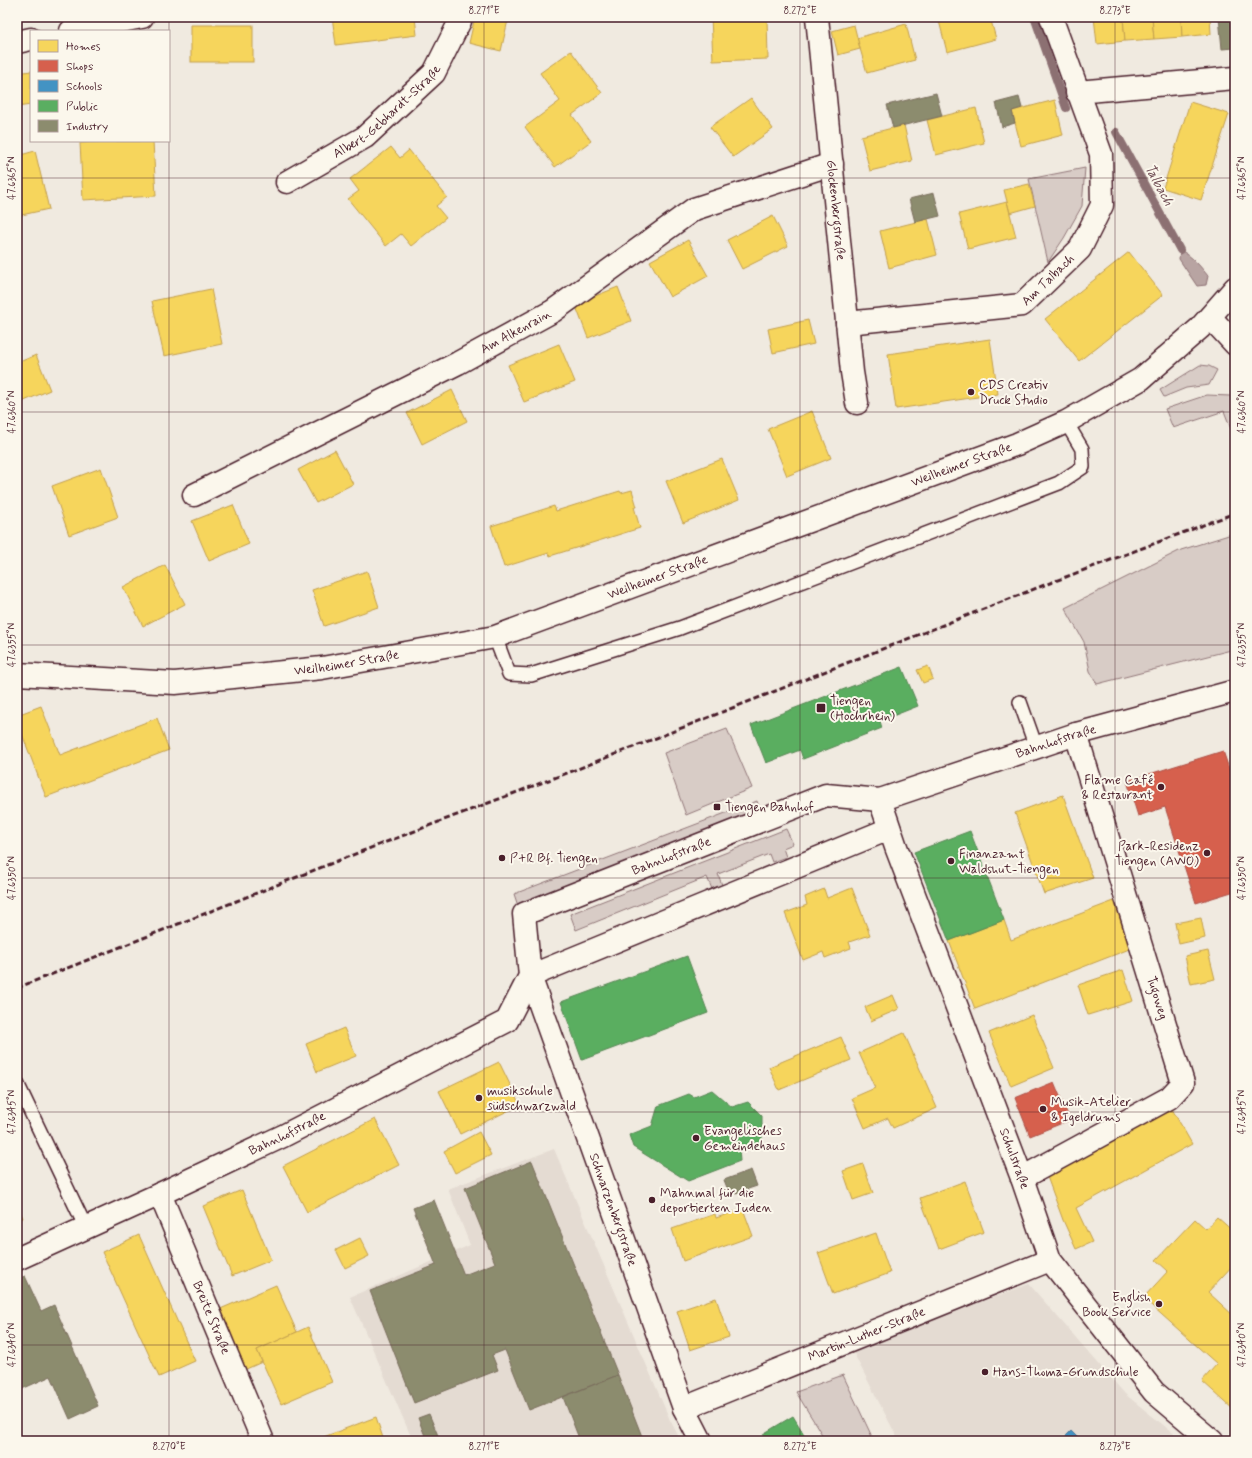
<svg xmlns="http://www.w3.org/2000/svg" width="1252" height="1458" font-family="Mynerve,sans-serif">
<rect width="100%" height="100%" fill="#f0eae0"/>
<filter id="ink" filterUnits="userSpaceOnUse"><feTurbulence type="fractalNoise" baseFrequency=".025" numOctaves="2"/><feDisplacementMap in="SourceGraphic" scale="8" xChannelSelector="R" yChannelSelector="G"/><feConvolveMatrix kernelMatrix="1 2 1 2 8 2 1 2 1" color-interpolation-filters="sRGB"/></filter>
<g filter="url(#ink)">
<g fill="#e4dbd2">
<path d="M554 1149 670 1420 681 1441H413L350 1297 470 1245 448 1189Z"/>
<path d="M1029 1284 1125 1394 1183 1441H899L852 1350Z"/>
</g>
<g fill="#d8ccc6" stroke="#917678">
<path d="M1085 168 1082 206 1064 238 1048 262 1029 179Z"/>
<path d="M1200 365 1209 366 1217 370 1209 385 1186 388 1164 397 1160 390Z"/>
<path d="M1207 395 1230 396 1235 398V427L1231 429 1224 411 1173 428 1165 409Z"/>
<path d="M1235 533V649L1097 684 1090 671 1084 642 1065 608 1181 550Z"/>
<path d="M727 729 752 788 686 815 664 753Z"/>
<path d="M757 801 761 812 518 906 514 894Z"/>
<path d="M786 829 793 844 783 848 786 857 772 862 769 854 718 874 722 885 712 889 707 877 576 930 570 914Z"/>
<path d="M843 1375 874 1441H826L796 1392Z"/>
</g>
<path fill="#b8a4a2" stroke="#8c6f72" d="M1180 250C1192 256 1200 266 1208 276L1206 285 1197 286 1179 259Z"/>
<g fill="#f6d55c" stroke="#c29e4d">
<path d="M332 17H415L417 35 336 45Z"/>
<path d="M475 17H495L508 20 501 51 469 43Z"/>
<path d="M711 17H767L768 59 713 61Z"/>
<path d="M938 17H990L996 39 947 52Z"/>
<path d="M1094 17H1123L1125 41 1097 44Z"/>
<path d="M1123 17H1152L1154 39 1125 41Z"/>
<path d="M1152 17H1181L1182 37 1154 39Z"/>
<path d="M1181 17H1210L1211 34 1182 37Z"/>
<path d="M906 24 915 60 867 73 857 38Z"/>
<rect x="191" y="25" width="62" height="37"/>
<path d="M854 25 860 49 838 55 832 31Z"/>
<path d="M571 51 602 93 572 115 591 141 555 167 525 127 560 101 540 73Z"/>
<path d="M31 71V105L17 107V73Z"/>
<path d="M751 98 773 129 733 157 710 127Z"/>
<path d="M1055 100 1063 135 1021 146 1012 111Z"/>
<path d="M1190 102 1229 114 1201 200 1163 188Z"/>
<path d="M976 108 984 143 936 155 927 120Z"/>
<path d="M904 125 912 161 870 171 861 136Z"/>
<path d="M110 141H153L156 196 83 200 80 143Z"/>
<path d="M391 147 400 158 409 150 447 197 436 206 446 218 411 246 401 234 386 246 348 199 359 191 350 179Z"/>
<path d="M35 151 49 209 17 216V156Z"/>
<path d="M1029 184 1035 206 1010 213 1004 190Z"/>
<path d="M1007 202 1016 237 968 249 959 214Z"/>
<path d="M773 216 788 246 742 269 727 240Z"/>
<path d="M928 219 937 255 889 268 880 231Z"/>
<path d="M688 240 708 276 670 297 650 261Z"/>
<path d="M1129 252 1163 295 1079 361 1045 319Z"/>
<path d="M618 287 631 321 588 338 575 304Z"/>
<path d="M211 289 222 344 164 356 152 301Z"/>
<path d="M808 320 814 344 773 353 768 329Z"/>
<path d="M990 339 998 394 896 409 888 354Z"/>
<path d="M559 344 575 382 524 402 508 365Z"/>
<path d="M36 355 50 390 17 404V363Z"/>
<path d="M452 390 467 421 422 444 407 413Z"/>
<path d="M812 411 831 458 787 476 768 429Z"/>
<path d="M335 450 353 484 316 503 298 470Z"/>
<path d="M722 459 739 500 683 523 666 481Z"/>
<path d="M101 468 118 517 69 535 52 486Z"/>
<path d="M632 490 637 507H634L640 528 550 556 549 553 504 567 491 526 554 506 556 511 620 491 621 493Z"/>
<path d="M233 505 249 544 209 561 192 521Z"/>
<path d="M165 565 185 604 143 626 123 587Z"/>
<path d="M367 571 379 607 324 626 312 590Z"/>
<path d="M928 666 933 679 923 683 917 670Z"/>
<path d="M41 706 60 755 157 718 169 750 46 797 17 721V715Z"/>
<path d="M1063 795 1093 878 1044 894 1015 813Z"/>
<path d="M852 888 870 935 849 942 851 948 825 958 823 952 803 960 785 913 807 905 805 897 824 889 827 898Z"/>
<path d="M1114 901 1132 948 975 1009 949 941 1004 920 1011 940Z"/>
<path d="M1201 918 1205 938 1179 944 1175 923Z"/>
<path d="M1208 951 1215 979 1191 984 1185 956Z"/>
<path d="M1123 970 1133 1001 1088 1015 1078 985Z"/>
<path d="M893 995 899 1009 871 1021 865 1007Z"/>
<path d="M1032 1015 1054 1068 1011 1086 989 1033Z"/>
<path d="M344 1028 356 1056 317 1072 306 1044Z"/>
<path d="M904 1033 937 1108 893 1128 888 1118 865 1128 852 1098 875 1088 859 1053Z"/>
<path d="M841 1037 851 1060 779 1090 769 1067Z"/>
<path d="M499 1062 520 1105 460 1134 439 1091Z"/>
<path d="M1172 1109 1192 1144 1076 1208 1092 1242 1076 1249 1063 1220 1046 1174Z"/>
<path d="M375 1119 399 1165 307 1212 283 1166Z"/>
<path d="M479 1132 491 1155 455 1173 444 1151Z"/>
<path d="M863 1164 873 1193 853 1200 843 1171Z"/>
<path d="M965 1181 984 1232 939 1249 920 1198Z"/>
<path d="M242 1190 271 1260 232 1276 203 1206Z"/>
<path d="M17 1205 23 1218 17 1221Z"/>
<path d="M743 1209 753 1236 683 1261 672 1229 715 1214 716 1218Z"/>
<path d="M1217 1217 1235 1233V1263L1208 1292 1235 1317V1349L1229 1355 1235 1360V1411L1202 1381 1217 1364 1143 1298 1168 1271 1156 1260 1195 1219 1206 1229Z"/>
<path d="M876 1233 890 1273 833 1294 818 1253Z"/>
<path d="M139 1235 195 1361 159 1377 102 1252Z"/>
<path d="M360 1238 369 1256 345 1268 336 1250Z"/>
<path d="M276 1285 297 1332 257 1350 262 1362 244 1370 218 1310Z"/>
<path d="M716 1298 729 1337 690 1350 677 1311Z"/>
<path d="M308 1327 332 1382 281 1404 257 1350Z"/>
<path d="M376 1417 384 1441H313Z"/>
</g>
<g fill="#d6604d" stroke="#ac4c43">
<path d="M1223 751 1235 786V891L1196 903 1165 807 1138 816 1127 781Z"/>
<path d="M1054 1082 1070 1120 1030 1136 1015 1098Z"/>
</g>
<path fill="#4393c3" stroke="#457095" d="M1071 1431 1081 1441H1061Z"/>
<g fill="#5aae61" stroke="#558351">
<path d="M902 667 918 706 880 721 882 728 803 759 800 750 766 763 751 725Z"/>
<path d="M970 831 1004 920 949 941 914 852Z"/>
<path d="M687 956 708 1013 582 1060 561 1002Z"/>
<path d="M712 1090 732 1107 748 1102 762 1116V1141L739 1149 740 1161 688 1181 633 1147 629 1135 652 1126 658 1106 689 1094 694 1097Z"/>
<path d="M793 1416 808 1441H768L763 1434Z"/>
</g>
<g fill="#8c8c6e" stroke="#786b5a">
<path d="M1219 17H1235V48L1222 49Z"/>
<path d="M936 93 942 116 893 128 887 105Z"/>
<path d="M1019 97 1022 108 1012 111 1015 123 1002 127 996 103Z"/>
<path d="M934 193 940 216 915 222 909 199Z"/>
<path d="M532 1161 618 1375 529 1410 505 1350 492 1355 498 1370 414 1403 370 1291 436 1265 413 1208 434 1200 464 1275 495 1263 465 1188Z"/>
<path d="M751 1170 757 1186 730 1195 724 1180Z"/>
<path d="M25 1276 41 1311 54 1305 98 1406 70 1419 51 1376 22 1389 17 1378V1279Z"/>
<path d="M618 1375 643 1439 637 1441H580L563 1397Z"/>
<path d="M429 1414 439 1438 427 1441 418 1418Z"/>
</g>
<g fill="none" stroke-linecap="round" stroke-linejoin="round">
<g stroke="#8c6f72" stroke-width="8">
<path d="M1034 17 1066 108"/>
<path d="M1116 132 1180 250"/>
</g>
<g stroke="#4a1f2b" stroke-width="16">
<g id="service">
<path d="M495 637 509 674 531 675 680 628 1059 483 1083 467 1082 449 1066 422"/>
<path d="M1020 702 1036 747"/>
<path d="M17 1083 86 1228"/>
</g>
</g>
<g stroke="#4a1f2b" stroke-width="25">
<g id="minor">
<path id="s1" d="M817 17 852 372 857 403"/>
<path d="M71 31 142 17"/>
<path d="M17 42 31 39"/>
<path d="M1077 92 1235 78"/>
<path id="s2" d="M287 182 365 137 434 73 460 21 461 17"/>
<path d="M1210 317 1235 344"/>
<path id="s3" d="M847 323 1022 305 1080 249 1102 205 1101 154 1051 17"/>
<path id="s4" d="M194 495 458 363 553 311 694 209 832 164"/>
<path id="s5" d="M17 674 175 683 322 668 495 637 1017 444 1066 422 1141 379 1200 328 1235 288"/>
<path id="s6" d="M880 800 896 847 1022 1178 1050 1260 1154 1392 1212 1441"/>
<path id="s7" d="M530 976 684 1408 701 1441"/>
<path d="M530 976 889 829"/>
<path d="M1022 1178 1169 1098 1183 1083 1076 734"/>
<path id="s8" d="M160 1194 263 1441"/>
<path id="s9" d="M17 1259 160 1194 283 1136 507 1021 530 976 524 914 826 795 880 800 1076 734 1235 691"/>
<path id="s10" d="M684 1408 1050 1260"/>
</g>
</g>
<use href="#service" stroke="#fbf7ec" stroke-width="13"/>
<use href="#minor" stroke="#fbf7ec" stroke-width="22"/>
<path stroke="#4a1f2b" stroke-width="3" stroke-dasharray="6 3" stroke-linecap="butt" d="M17 988 360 852 575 770 1042 586 1235 513"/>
</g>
</g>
<path fill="none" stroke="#4a1f2b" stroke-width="1" stroke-opacity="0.45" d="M169 17V31M484 17V1441M800 17V1441M1115 17V1441M169 141V1441M17 178H1235M17 412H1235M17 645H1235M17 878H1235M17 1112H1235M17 1345H1235"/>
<g fill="#4a1f2b" stroke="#fbf7ec" stroke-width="1.5">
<circle cx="971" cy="392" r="4"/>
<rect x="816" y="703" width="10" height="10" rx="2"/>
<circle cx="1161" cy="787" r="4"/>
<rect x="713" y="803" width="8" height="8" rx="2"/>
<circle cx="1207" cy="853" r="4"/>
<circle cx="502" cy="858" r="4"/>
<circle cx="951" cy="861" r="4"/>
<circle cx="479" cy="1098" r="4"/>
<circle cx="1043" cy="1109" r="4"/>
<circle cx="696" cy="1138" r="4"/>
<circle cx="652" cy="1200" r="4"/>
<circle cx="1159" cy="1304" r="4"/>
<circle cx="985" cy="1372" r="4"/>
</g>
<g text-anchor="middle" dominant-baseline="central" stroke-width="4" stroke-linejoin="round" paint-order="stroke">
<g font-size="13" fill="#4a1f2b" stroke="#fbf7ec">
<text stroke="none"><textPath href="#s2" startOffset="123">Albert-Gebhardt-Straße</textPath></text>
<text stroke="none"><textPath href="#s1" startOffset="194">Glockenbergstraße</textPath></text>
<text stroke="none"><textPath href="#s3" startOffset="212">Am Talbach</textPath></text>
<text stroke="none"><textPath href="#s4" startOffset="361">Am Alkenrain</textPath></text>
<text stroke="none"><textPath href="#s5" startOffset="979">Weilheimer Straße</textPath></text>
<text stroke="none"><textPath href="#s5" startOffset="655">Weilheimer Straße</textPath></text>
<text stroke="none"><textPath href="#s5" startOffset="331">Weilheimer Straße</textPath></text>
<text stroke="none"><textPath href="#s9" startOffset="1222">Bahnhofstraße</textPath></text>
<text stroke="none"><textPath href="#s9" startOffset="816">Bahnhofstraße</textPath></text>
<text transform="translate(1157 998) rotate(73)">Tugoweg</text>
<text stroke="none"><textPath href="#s9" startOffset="298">Bahnhofstraße</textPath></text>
<text stroke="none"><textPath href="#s6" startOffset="383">Schulstraße</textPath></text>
<text stroke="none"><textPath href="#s7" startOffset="248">Schwarzenbergstraße</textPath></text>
<text stroke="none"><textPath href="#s8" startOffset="134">Breite Straße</textPath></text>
<text stroke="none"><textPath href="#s10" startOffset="197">Martin-Luther-Straße</textPath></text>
</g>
<g font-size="13" fill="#4a1f2b" stroke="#fbf7ec" text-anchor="start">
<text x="979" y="385">CDS Creativ<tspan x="979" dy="15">Druck Studio</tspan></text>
<text x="830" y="701">Tiengen<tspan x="830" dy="15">(Hochrhein)</tspan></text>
<text x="1153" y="780" text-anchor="end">Flame Café<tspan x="1153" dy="15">&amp; Restaurant</tspan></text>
<text x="725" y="807">Tiengen Bahnhof</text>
<text x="1199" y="846" text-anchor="end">Park-Residenz<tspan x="1199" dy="15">Tiengen (AWO)</tspan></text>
<text x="959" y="854">Finanzamt<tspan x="959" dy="15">Waldshut-Tiengen</tspan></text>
<text x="510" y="858">P+R Bf. Tiengen</text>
<text x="487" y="1091">musikschule<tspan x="487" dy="15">südschwarzwald</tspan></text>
<text x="1051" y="1102">Musik-Atelier<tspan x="1051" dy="15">&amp; Igeldrums</tspan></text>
<text x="704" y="1131">Evangelisches<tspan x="704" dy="15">Gemeindehaus</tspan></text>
<text x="660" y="1193">Mahnmal für die<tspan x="660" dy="15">deportierten Juden</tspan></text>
<text x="1151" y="1297" text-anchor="end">English<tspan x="1151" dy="15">Book Service</tspan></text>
<text x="993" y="1372">Hans-Thoma-Grundschule</text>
</g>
<g font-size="14" font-style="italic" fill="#704e55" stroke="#fbf7ec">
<text transform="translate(1159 185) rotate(62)">Talbach</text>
</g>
</g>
<rect width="1252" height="1458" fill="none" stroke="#fbf7ec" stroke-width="44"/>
<rect x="30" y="30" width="140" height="112" fill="#fbf7ec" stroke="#b4a19f"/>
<rect x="38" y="40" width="20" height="12" fill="#f6d55c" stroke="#b4a19f"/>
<text x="66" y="50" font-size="12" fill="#4a1f2b">Homes</text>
<rect x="38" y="60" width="20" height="12" fill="#d6604d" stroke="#b4a19f"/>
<text x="66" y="70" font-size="12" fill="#4a1f2b">Shops</text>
<rect x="38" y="80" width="20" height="12" fill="#4393c3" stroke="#b4a19f"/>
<text x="66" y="90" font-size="12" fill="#4a1f2b">Schools</text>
<rect x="38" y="100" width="20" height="12" fill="#5aae61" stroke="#b4a19f"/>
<text x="66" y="110" font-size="12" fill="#4a1f2b">Public</text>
<rect x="38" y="120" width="20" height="12" fill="#8c8c6e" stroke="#b4a19f"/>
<text x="66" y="130" font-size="12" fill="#4a1f2b">Industry</text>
<rect x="22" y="22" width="1208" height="1414" fill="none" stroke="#4a1f2b" stroke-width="1.5"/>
<g font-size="10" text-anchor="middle" fill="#4a1f2b">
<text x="484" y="14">8.271°E</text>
<text x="800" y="14">8.272°E</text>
<text x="1115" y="14">8.273°E</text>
<text transform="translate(11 178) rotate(-90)" y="4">47.6365°N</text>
<text transform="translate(1241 178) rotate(-90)" y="4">47.6365°N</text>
<text transform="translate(11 412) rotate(-90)" y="4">47.6360°N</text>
<text transform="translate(1241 412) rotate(-90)" y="4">47.6360°N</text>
<text transform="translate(11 645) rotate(-90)" y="4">47.6355°N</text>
<text transform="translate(1241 645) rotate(-90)" y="4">47.6355°N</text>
<text transform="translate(11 878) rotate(-90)" y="4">47.6350°N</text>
<text transform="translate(1241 878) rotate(-90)" y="4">47.6350°N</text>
<text transform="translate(11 1112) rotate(-90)" y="4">47.6345°N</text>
<text transform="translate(1241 1112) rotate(-90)" y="4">47.6345°N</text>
<text transform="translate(11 1345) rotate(-90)" y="4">47.6340°N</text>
<text transform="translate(1241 1345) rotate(-90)" y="4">47.6340°N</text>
<text x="169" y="1450">8.270°E</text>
<text x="484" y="1450">8.271°E</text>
<text x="800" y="1450">8.272°E</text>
<text x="1115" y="1450">8.273°E</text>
</g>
</svg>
